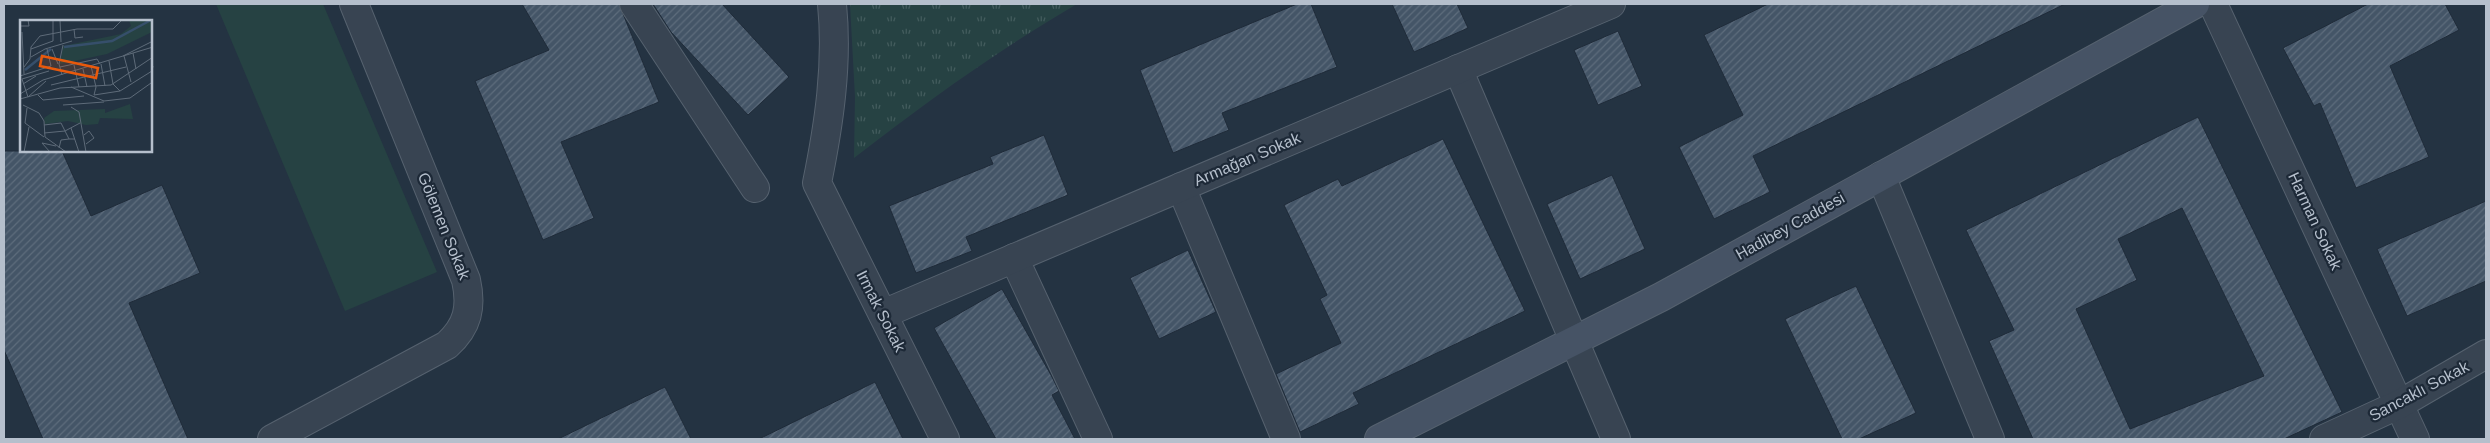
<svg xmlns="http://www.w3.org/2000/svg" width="2490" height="443" font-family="Helvetica,sans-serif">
<defs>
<pattern id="grass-tufts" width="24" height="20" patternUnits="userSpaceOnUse" patternTransform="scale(1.25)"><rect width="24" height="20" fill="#264243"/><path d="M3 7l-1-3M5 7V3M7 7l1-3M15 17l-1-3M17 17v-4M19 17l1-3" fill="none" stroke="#435c5d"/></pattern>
<pattern id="building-hatch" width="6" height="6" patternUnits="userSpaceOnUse" patternTransform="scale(1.25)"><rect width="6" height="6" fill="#445567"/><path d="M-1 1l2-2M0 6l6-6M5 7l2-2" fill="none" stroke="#5d6c7c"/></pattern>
</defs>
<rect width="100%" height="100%" fill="#243342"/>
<path fill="url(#grass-tufts)" d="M850 4H1077C998 50 925 103 854 158L855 97Z"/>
<path fill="#264243" d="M216 4H323L437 272 345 311Z"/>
<g fill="url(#building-hatch)" stroke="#1f2b39" fill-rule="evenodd">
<path d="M522 4H619L659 102 561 142 594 218 543 240 475 81 549 50Z"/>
<path d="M653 4H722L789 77 748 115 671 32Z"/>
<path d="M1297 4H1311L1337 67 1222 113 1229 130 1173 153 1140 70Z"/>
<path d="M1392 4H1457L1468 28 1414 52Z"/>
<path d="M1768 4H2065L1753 156 1770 192 1714 219 1679 147 1743 115 1704 35Z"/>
<path d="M2368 4H2445L2459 30 2390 66 2429 157 2356 188 2320 103 2314 106 2283 48Z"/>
<path d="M1618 31 1642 86 1598 105 1574 50Z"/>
<path d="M2198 117 2342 412 2284 439H2033L1989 341 2014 330 1966 230ZM2182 208 2264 376 2130 429 2076 309 2137 280 2118 239Z"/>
<path d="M1044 135 1068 195 966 237 972 251 916 273 889 206 993 164 990 157Z"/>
<path d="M1443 139 1525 311 1353 393 1359 404 1300 432 1276 374 1341 343 1320 299 1327 295 1284 205 1338 179 1342 186Z"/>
<path d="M4 151H62L91 216 162 185 200 273 129 303 188 439H43L4 350Z"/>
<path d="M1612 175 1645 249 1580 279 1547 204Z"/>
<path d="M2486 201V281L2407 316 2377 249Z"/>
<path d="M1188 250 1216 312 1159 339 1130 278Z"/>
<path d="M1856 286 1916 413 1859 439H1842L1785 319Z"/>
<path d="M1002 289 1051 375 1059 391 1052 395 1075 439H996L934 328Z"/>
<path d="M875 382 903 439H759L808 415Z"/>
<path d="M665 387 691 439H558Z"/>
</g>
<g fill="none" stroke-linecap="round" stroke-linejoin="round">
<g stroke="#56626f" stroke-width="30">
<g id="street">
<path d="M634 4 755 188"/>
<path d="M832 4C838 64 829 124 817 183L945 439"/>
<path d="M2213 4 2415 439"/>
<path d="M1458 69 1616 439"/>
<path d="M1881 176 1990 439"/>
<path d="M1181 187 1286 439"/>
<path d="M1014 258 1098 439"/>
<path d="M883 314 1611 4"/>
<path d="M272 439 447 345C468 326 472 307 466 280L354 4"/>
<path d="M2324 439 2400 404 2486 354"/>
</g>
</g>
<g stroke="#56626f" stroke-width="30">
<path id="secondary" d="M1379 439 1661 297 2195 4"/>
</g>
<use href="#street" stroke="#384452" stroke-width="28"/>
<use href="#secondary" stroke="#465365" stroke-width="28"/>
</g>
<g text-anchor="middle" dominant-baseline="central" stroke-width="4.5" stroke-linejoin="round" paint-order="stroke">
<g font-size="16" fill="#b5bfcc" stroke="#1d2937">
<text transform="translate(1247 159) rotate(-23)">Armağan Sokak</text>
<text transform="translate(2315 221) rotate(65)">Harman Sokak</text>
<text transform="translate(444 226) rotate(68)">Gölemen Sokak</text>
<text transform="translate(1790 226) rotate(-29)">Hadibey Caddesi</text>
<text transform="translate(881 311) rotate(63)">Irmak Sokak</text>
<text transform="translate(2419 391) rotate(-28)">Sancaklı Sokak</text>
</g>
</g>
<g transform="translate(20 20)">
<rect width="132" height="132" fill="#243342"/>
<path d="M109 0H132V12L87 34 40 44 43 26 101 14 111 6Z" fill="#264243"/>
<path d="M110 84 113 99 80 98 78 104 66 105 48 101 25 104 24 98 34 91 85 89V93Z" fill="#264243"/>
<path fill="none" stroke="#364f6b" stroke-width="2.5" d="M44 27 92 21 131 0M5 50 31 29"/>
<path fill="none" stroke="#5e6b79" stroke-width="1" d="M40 0 41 22M0 6H9L8 0M54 9 55 18 63 17M2 12 4 54M11 29 33 21V0M32 29 38 44M113 33 116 49M103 36 133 21M104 36 111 62M11 37 25 29 52 21M89 41 93 64 100 71M81 44 85 66M54 45 59 67M71 46 76 67 74 75M4 47 10 39 11 27 20 16 57 9H93L102 0M40 47 77 39 80 44M63 49 67 67M42 55 39 44 43 25M0 56 31 46 27 29M3 64 16 56M31 65 106 47M51 67 84 81 110 78 131 63M0 74 23 60 133 27M18 75 23 80 64 76M74 75 100 71 132 51 133 46M8 77 2 59 29 51M8 77 26 61M0 79 40 68 91 65 133 37M3 85 19 93 24 101 25 117 46 132M43 85 84 82M51 87 59 92 66 132M7 88 5 103 24 117M24 105 41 103 49 119H55M51 108 59 132M24 113 45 111 60 103M64 115 69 111 74 118 66 124M39 128 41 120 49 119M4 132 9 107M30 132 22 123 36 126"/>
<path fill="#e8590c" fill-opacity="0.15" stroke="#e8590c" stroke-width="2.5" d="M22 36 78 48 76 58 20 46Z"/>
<rect width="132" height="132" fill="none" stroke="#b5bfcc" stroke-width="2.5"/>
</g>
<rect width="2490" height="443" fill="none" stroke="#b5bfcc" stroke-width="10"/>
</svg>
